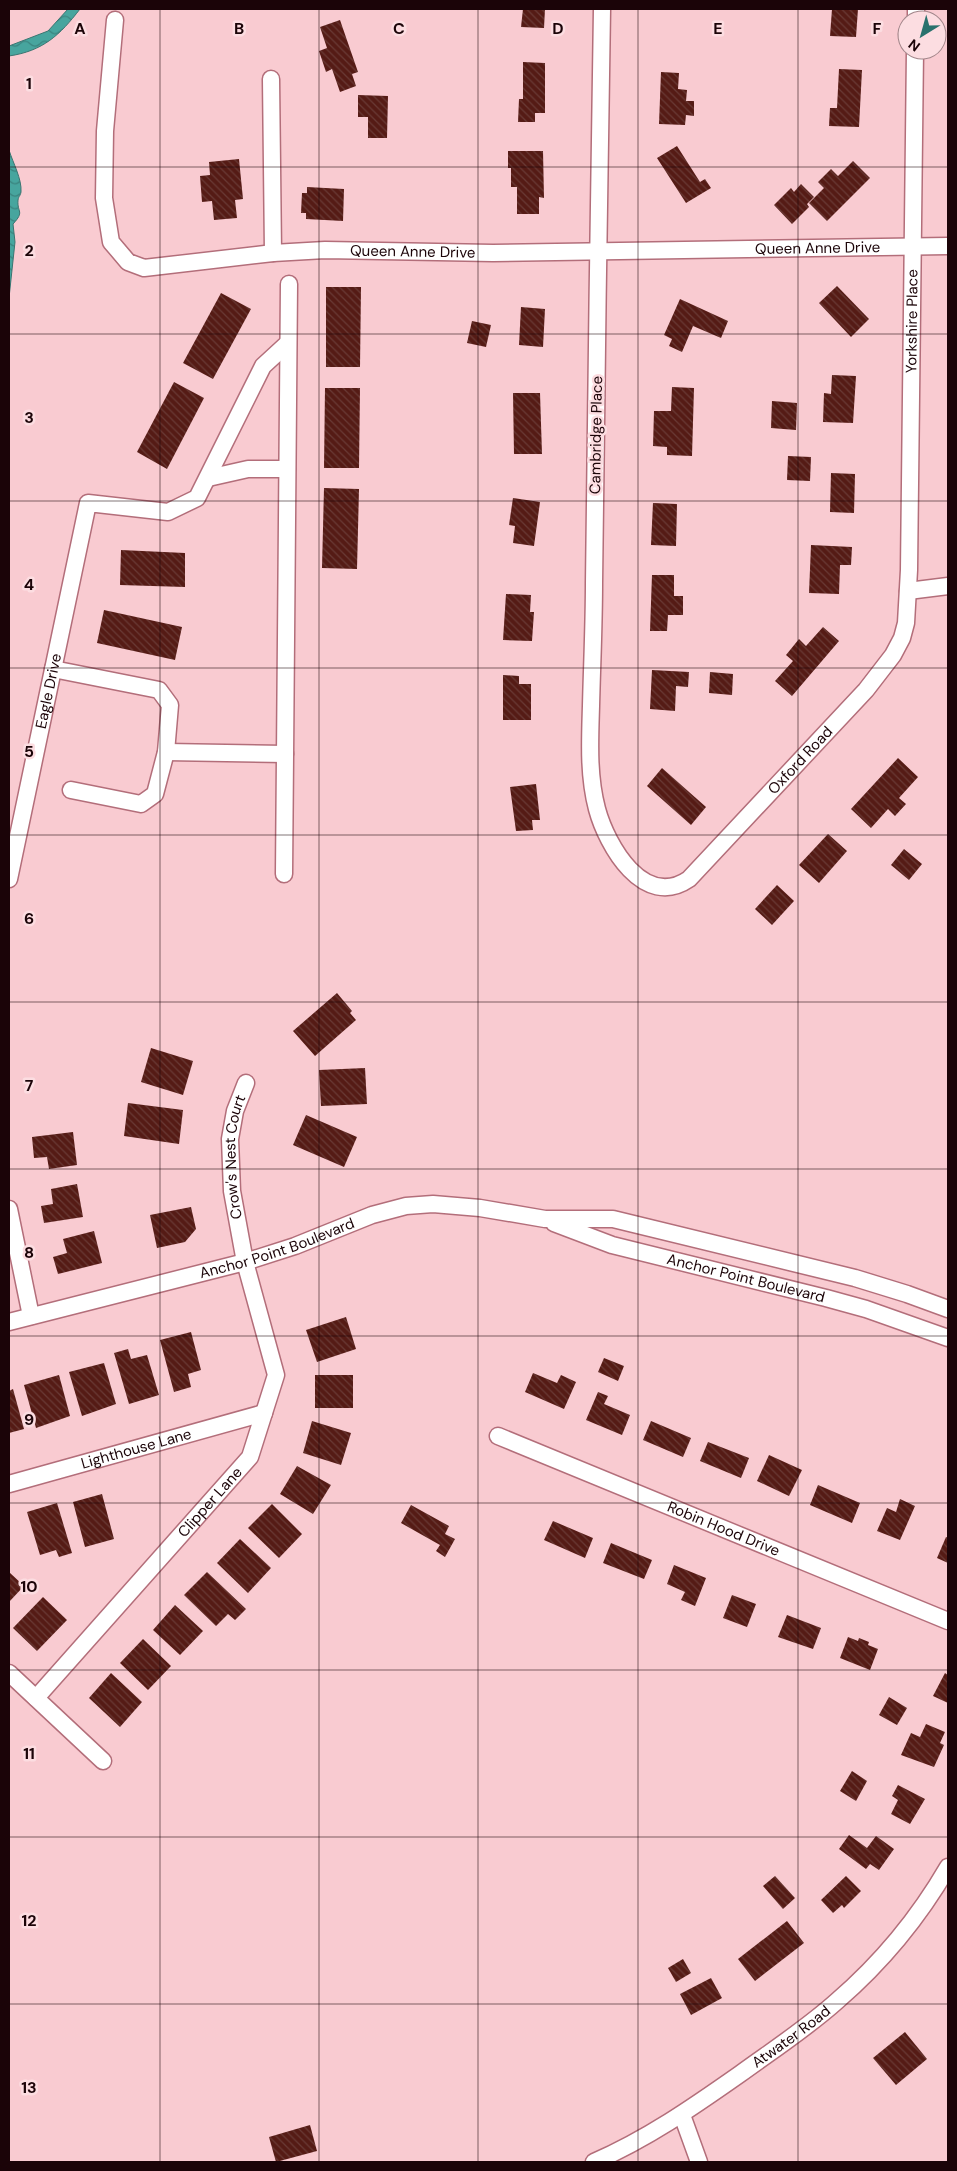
<svg xmlns="http://www.w3.org/2000/svg" width="957" height="2171" font-family="'DM Sans',sans-serif">
<defs>
<pattern id="water-waves" width="16" height="10" patternUnits="userSpaceOnUse" patternTransform="scale(1.25)"><rect width="16" height="10" fill="#47a59e"/><path d="M0 5q4-4 8 0t8 0" fill="none" stroke="#3a847f"/></pattern>
<pattern id="building-back-hatch" width="6" height="6" patternUnits="userSpaceOnUse" patternTransform="scale(1.25)"><rect width="6" height="6" fill="#551b15"/><path d="M-1 5l2 2M0 0l6 6M5-1l2 2" fill="none" stroke="#693a35"/></pattern>
</defs>
<rect width="100%" height="100%" fill="#f9cbd1"/>
<g fill="url(#water-waves)" stroke="#3a7571">
<path d="M68 9H80C60 35 43 51 9 56V46L48 31Z"/>
<path d="M9 150C13 163 22 179 21 192 20 197 19 195 18 200 17 213 25 211 13 224L15 242 9 298Z"/>
</g>
<g fill="url(#building-back-hatch)">
<path d="M523 9H545L544 28 521 27Z"/>
<path d="M832 9H858L856 37 830 36Z"/>
<path d="M340 20 358 72 352 74 356 86 340 92 332 69 326 72 319 51 327 48 320 27Z"/>
<path d="M523 62 545 63V113H535V122H518L519 99H523Z"/>
<path d="M839 69 862 70 859 127 829 126 830 108H837Z"/>
<path d="M661 72 679 73 678 89 687 90 686 101H694V116L686 115 685 125 659 124Z"/>
<path d="M358 95 388 96 387 138H368V117H358Z"/>
<path d="M677 146 700 182 705 179 711 188 686 203 657 158Z"/>
<path d="M508 151H543L544 198 539 197V214H517V187H511V168H508Z"/>
<path d="M239 159 243 199 235 200 237 218 214 220 212 201 202 202 200 176 210 175 209 162Z"/>
<path d="M853 161 870 178 827 221 809 203 824 188 818 182 831 169 838 176Z"/>
<path d="M801 184 814 197 807 204 809 207 792 224 774 205 791 188 794 192Z"/>
<path d="M307 187 344 189 343 221 306 219V213H301L302 193H307Z"/>
<path d="M837 286 869 319 851 337 819 303Z"/>
<path d="M326 287H361L360 367H326Z"/>
<path d="M221 293 251 309 213 379 183 363Z"/>
<path d="M680 299 728 321 721 338 693 326 682 352 669 346 672 339 664 335Z"/>
<path d="M521 307 545 309 543 347 519 345Z"/>
<path d="M472 321 491 325 486 347 467 343Z"/>
<path d="M832 375 856 376 853 423 823 422 824 393 831 394Z"/>
<path d="M174 382 204 398 167 469 137 452Z"/>
<path d="M672 387 694 388 692 456 667 455V447L653 446 654 411H671Z"/>
<path d="M325 388H360L359 468H324Z"/>
<path d="M513 393H540L542 454H514Z"/>
<path d="M772 401 797 403 796 430 771 428Z"/>
<path d="M788 456 811 457 810 481 787 480Z"/>
<path d="M831 473 855 474 854 513 830 512Z"/>
<path d="M324 488 359 489 357 569 322 568Z"/>
<path d="M513 498 540 502 534 546 513 543 515 526 509 525Z"/>
<path d="M653 503 677 504 676 546 651 545Z"/>
<path d="M811 545 852 547 851 565H840L839 594 809 593Z"/>
<path d="M121 550 185 553V587L120 585Z"/>
<path d="M652 575H674V596H683V615H668L667 631H650Z"/>
<path d="M506 594 531 595 530 612H534L532 641 503 640Z"/>
<path d="M104 610 182 627 175 660 97 643Z"/>
<path d="M823 627 839 641 792 696 775 681 793 661 786 655 799 639 806 646Z"/>
<path d="M652 670 689 672 688 687 676 686 675 711 650 709Z"/>
<path d="M710 672 733 674 732 695 709 693Z"/>
<path d="M503 675 519 676V684H531V720H503Z"/>
<path d="M898 758 918 777 899 798 906 804 895 816 888 809 871 828 851 809Z"/>
<path d="M662 768 706 807 691 825 647 786Z"/>
<path d="M536 784 540 820H532L533 830 516 831 510 787Z"/>
<path d="M828 834 847 851 819 883 799 865Z"/>
<path d="M904 849 922 864 909 880 891 865Z"/>
<path d="M777 885 794 901 772 925 755 909Z"/>
<path d="M337 993 352 1011 350 1013 356 1020 315 1056 293 1031Z"/>
<path d="M151 1048 193 1061 183 1095 141 1082Z"/>
<path d="M365 1068 367 1104 321 1106 319 1070Z"/>
<path d="M128 1103 183 1110 179 1144 124 1136Z"/>
<path d="M306 1115 357 1137 344 1167 293 1145Z"/>
<path d="M73 1132 77 1165 49 1169 47 1157 34 1158 32 1137Z"/>
<path d="M77 1184 83 1217 44 1223 41 1206 53 1204 51 1189Z"/>
<path d="M191 1207 196 1229 185 1242 157 1248 150 1215Z"/>
<path d="M94 1231 102 1263 58 1274 53 1257 67 1253 63 1239Z"/>
<path d="M346 1317 356 1349 317 1362 306 1330Z"/>
<path d="M191 1332 201 1370 188 1374 191 1387 174 1392 160 1340Z"/>
<path d="M128 1349 131 1359 147 1355 159 1395 129 1404 114 1353Z"/>
<path d="M604 1358 624 1366 618 1381 598 1372Z"/>
<path d="M104 1363 116 1404 82 1416 69 1372Z"/>
<path d="M533 1373 557 1383 561 1375 576 1382 564 1409 525 1392Z"/>
<path d="M59 1375 70 1416 36 1428 24 1385Z"/>
<rect x="315" y="1375" width="38" height="33"/>
<path d="M13 1389 24 1429 9 1433V1391Z"/>
<path d="M598 1392 608 1396 604 1404 630 1415 622 1435 586 1420Z"/>
<path d="M312 1421 351 1433 341 1465 303 1453Z"/>
<path d="M651 1421 691 1438 683 1457 643 1440Z"/>
<path d="M708 1442 749 1458 741 1478 700 1461Z"/>
<path d="M769 1455 802 1470 789 1496 757 1481Z"/>
<path d="M297 1466 331 1485 313 1514 280 1494Z"/>
<path d="M818 1485 860 1503 852 1523 810 1505Z"/>
<path d="M102 1494 114 1539 85 1547 73 1502Z"/>
<path d="M900 1499 915 1506 900 1540 877 1531 887 1508 896 1512Z"/>
<path d="M57 1503 72 1553 59 1557 56 1550 40 1555 27 1512Z"/>
<path d="M272 1504 302 1534 279 1558 248 1528Z"/>
<path d="M411 1505 449 1526 445 1534 455 1539 445 1557 436 1551 440 1545 401 1523Z"/>
<path d="M553 1521 593 1538 585 1558 544 1540Z"/>
<path d="M946 1537 948 1538V1563L937 1558Z"/>
<path d="M240 1539 271 1568 248 1593 217 1563Z"/>
<path d="M611 1543 652 1560 644 1579 603 1563Z"/>
<path d="M674 1565 706 1578 695 1606 681 1600 685 1592 667 1584Z"/>
<path d="M9 1572 24 1586 9 1602Z"/>
<path d="M207 1572 246 1609 235 1620 228 1614 216 1626 184 1595Z"/>
<path d="M732 1595 756 1604 747 1627 723 1618Z"/>
<path d="M43 1597 67 1620 37 1651 13 1628Z"/>
<path d="M175 1605 203 1631 180 1655 153 1630Z"/>
<path d="M787 1615 821 1628 813 1649 778 1637Z"/>
<path d="M848 1637 858 1641 859 1638 869 1642 868 1645 878 1649 870 1670 840 1658Z"/>
<path d="M143 1639 171 1666 148 1690 120 1663Z"/>
<path d="M111 1673 142 1702 120 1727 89 1698Z"/>
<path d="M945 1673 948 1675V1703L933 1696Z"/>
<path d="M889 1697 907 1708 897 1725 879 1715Z"/>
<path d="M926 1724 945 1732 940 1743 944 1745 934 1767 901 1755 911 1733 920 1737Z"/>
<path d="M852 1771 867 1781 856 1801 840 1791Z"/>
<path d="M898 1785 925 1799 910 1824 891 1814 898 1800 892 1796Z"/>
<path d="M849 1835 867 1848 876 1836 894 1849 879 1870 870 1864 866 1869 839 1849Z"/>
<path d="M775 1876 795 1898 783 1909 763 1886Z"/>
<path d="M846 1876 861 1891 844 1908 842 1905 833 1913 821 1900Z"/>
<path d="M787 1921 804 1943 755 1981 738 1959Z"/>
<path d="M683 1959 691 1973 676 1982 668 1968Z"/>
<path d="M711 1978 722 1998 691 2015 680 1994Z"/>
<path d="M905 2032 927 2059 896 2085 873 2058Z"/>
<path d="M310 2125 317 2151 276 2162 269 2137Z"/>
</g>
<g fill="none" stroke-linecap="round" stroke-linejoin="round">
<g stroke="#b36e7a" stroke-width="19">
<g id="minor">
<path id="s1" d="M602 9C599 200 596 392 594 583 594 624 592 665 591 706 590 740 588 775 597 809 607 846 644 910 689 879L866 690 893 655 902 638 906 623 909 570 915 50"/>
<path id="s2" d="M115 20 105 131 104 198 111 242 128 262 144 268 273 253 325 250 493 253 948 246"/>
<path d="M916 20V9"/>
<path d="M271 79 273 253"/>
<path d="M208 478 248 469H287"/>
<path d="M908 591 948 586"/>
<path d="M53 669 159 690 170 705 166 752 155 794 141 804 71 790"/>
<path d="M166 752 285 754"/>
<path d="M284 874 289 284"/>
<path id="s3" d="M9 879 88 503 168 512 197 498 263 366 288 343"/>
<path d="M9 1209 31 1316"/>
<path id="s4" d="M554 1223 612 1245 826 1298 866 1309 948 1338"/>
<path id="s5" d="M9 1322 245 1262 295 1246 372 1215 406 1206 433 1204 480 1208 545 1219H613L855 1278 907 1294 948 1309"/>
<path id="s6" d="M498 1436 948 1621"/>
<path id="s7" d="M9 1484 264 1413"/>
<path d="M9 1673 103 1761"/>
<path id="s8" d="M36 1698 250 1457 276 1375 245 1262 232 1191 230 1139 235 1111 246 1083"/>
<path d="M682 2115 699 2162"/>
<path id="s9" d="M594 2162C647 2139 693 2107 740 2074 773 2050 807 2028 837 2001 881 1963 919 1917 948 1867"/>
</g>
</g>
<use href="#minor" stroke="#fff" stroke-width="16"/>
</g>
<path fill="none" stroke="#1b0408" stroke-width="1" stroke-opacity="0.55" d="M160 9V2162M319 9V2162M478 9V2162M638 9V2162M798 9V2162M9 167H948M9 334H948M9 501H948M9 668H948M9 835H948M9 1002H948M9 1169H948M9 1336H948M9 1503H948M9 1670H948M9 1837H948M9 2004H948"/>
<g text-anchor="middle" dominant-baseline="central" stroke-width="5" stroke-linejoin="round" paint-order="stroke">
<g font-size="15" fill="#1b0408" stroke="#fcdde1">
<text stroke="none"><textPath href="#s2" startOffset="941">Queen Anne Drive</textPath></text>
<text stroke="none"><textPath href="#s2" startOffset="536">Queen Anne Drive</textPath></text>
<text stroke="none"><textPath href="#s1" startOffset="1576">Yorkshire Place</textPath></text>
<text transform="translate(596 435) rotate(-89)">Cambridge Place</text>
<text stroke="none"><textPath href="#s3" startOffset="192">Eagle Drive</textPath></text>
<text stroke="none"><textPath href="#s1" startOffset="1099">Oxford Road</textPath></text>
<text stroke="none"><textPath href="#s8" startOffset="632">Crow's Nest Court</textPath></text>
<text stroke="none"><textPath href="#s5" startOffset="278">Anchor Point Boulevard</textPath></text>
<text stroke="none"><textPath href="#s4" startOffset="200">Anchor Point Boulevard</textPath></text>
<text stroke="none"><textPath href="#s7" startOffset="132">Lighthouse Lane</textPath></text>
<text stroke="none"><textPath href="#s8" startOffset="262">Clipper Lane</textPath></text>
<text stroke="none"><textPath href="#s6" startOffset="244">Robin Hood Drive</textPath></text>
<text stroke="none"><textPath href="#s9" startOffset="234">Atwater Road</textPath></text>
</g>
</g>
<g font-size="16" text-anchor="middle" font-weight="bold" fill="#1b0408" stroke="#fcdde1" stroke-width="5" stroke-linejoin="round" paint-order="stroke">
<text x="80" y="34">A</text>
<text x="239" y="34">B</text>
<text x="399" y="34">C</text>
<text x="558" y="34">D</text>
<text x="718" y="34">E</text>
<text x="877" y="34">F</text>
<text x="29" y="89">1</text>
<text x="29" y="256">2</text>
<text x="29" y="423">3</text>
<text x="29" y="590">4</text>
<text x="29" y="757">5</text>
<text x="29" y="924">6</text>
<text x="29" y="1091">7</text>
<text x="29" y="1258">8</text>
<text x="29" y="1425">9</text>
<text x="29" y="1592">10</text>
<text x="29" y="1759">11</text>
<text x="29" y="1926">12</text>
<text x="29" y="2093">13</text>
</g>
<rect width="957" height="2171" fill="none" stroke="#1b0408" stroke-width="20"/>
<g transform="translate(922 35) rotate(217)"><circle r="24" fill="#fcdde1" stroke="#a2868a"/>
<path d="M0-4L9 19L0 12L-9 19Z" fill="#29726d"/>
<text y="-8" font-size="14" font-weight="bold" text-anchor="middle" fill="#1b0408">N</text>
</g>
</svg>
